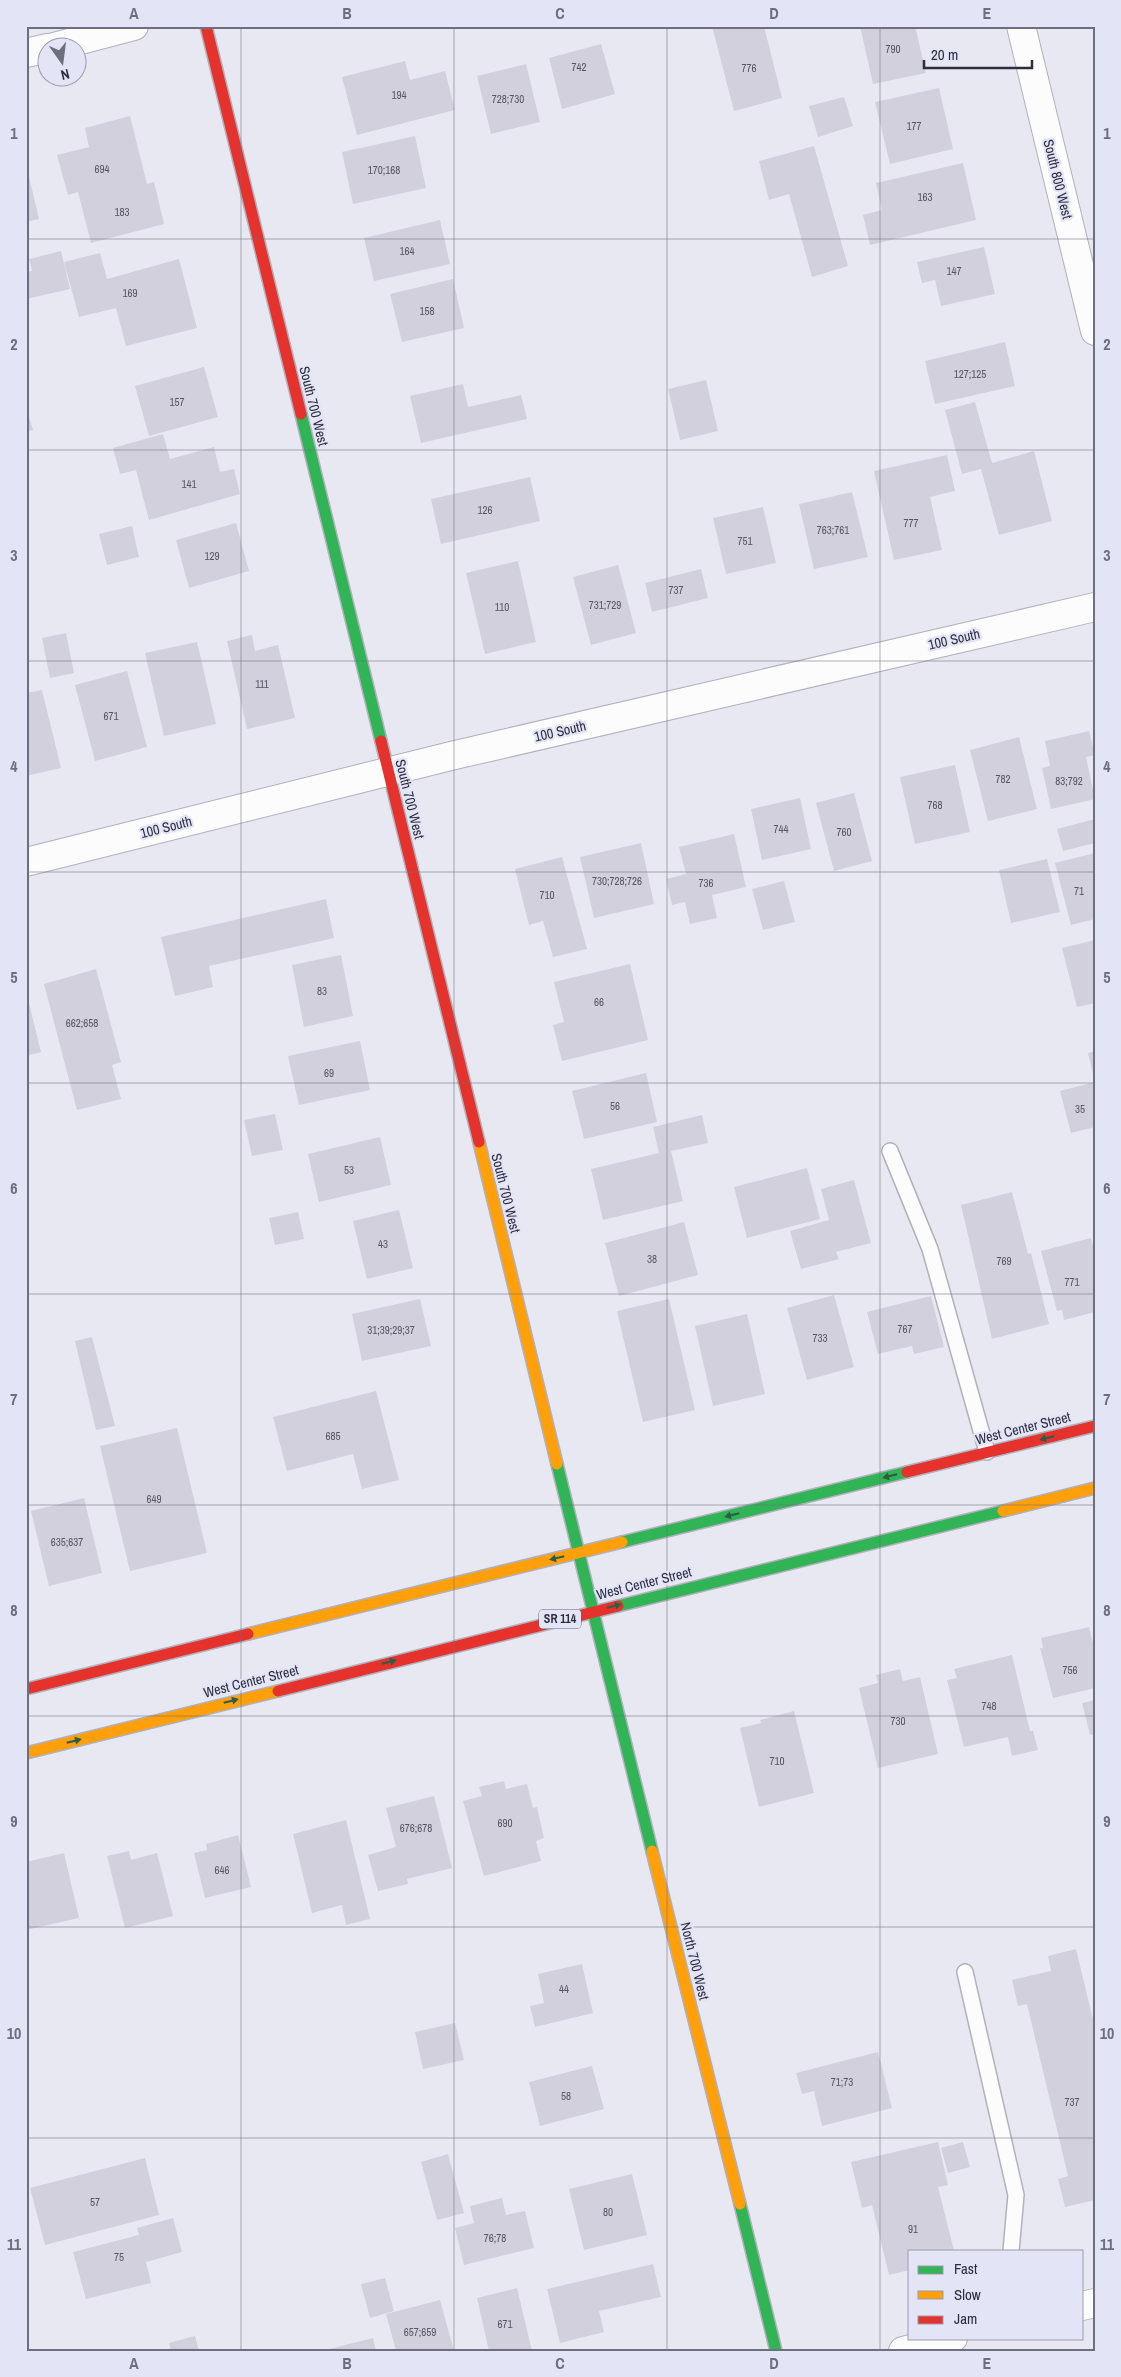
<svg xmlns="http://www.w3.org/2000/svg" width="1121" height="2377" font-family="'Archivo Narrow',sans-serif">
<rect width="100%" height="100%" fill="#e8e8f2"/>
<g fill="#d3d0dd">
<path d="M712 26H764L782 98 734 111Z"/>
<path d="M860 26H915L926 73 873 84Z"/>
<path d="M601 44 615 94 562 109 549 58Z"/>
<path d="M405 61 410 80 445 71 455 110 357 135 342 77Z"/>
<path d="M526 64 540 122 491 134 477 76Z"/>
<path d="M939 88 953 149 890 164 875 102Z"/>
<path d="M844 97 853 126 818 137 809 106Z"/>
<path d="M130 116 147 184 154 182 164 224 91 243 78 192 68 195 57 155 89 147 85 128Z"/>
<path d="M415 136 426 188 353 204 342 152Z"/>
<path d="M814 146 848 266 812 277 789 194 769 200 759 161Z"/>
<path d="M963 163 976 220 870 245 863 215 882 210 876 183Z"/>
<path d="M27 168 39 219 26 222V169Z"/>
<path d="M440 220 450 264 374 281 364 238Z"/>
<path d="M984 247 995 294 941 306 935 280 922 283 917 262Z"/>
<path d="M61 251 70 289 26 299V272L32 271 29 259Z"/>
<path d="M100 253 107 279 179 259 197 328 126 346 116 308 79 317 64 262Z"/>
<path d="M453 279 464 328 402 342 390 294Z"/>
<path d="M1005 342 1015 386 935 404 925 361Z"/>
<path d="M204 367 218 417 149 436 135 386Z"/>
<path d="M706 380 718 431 680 440 668 389Z"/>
<path d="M463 384 468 407 521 395 527 419 421 443 410 396Z"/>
<path d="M975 402 992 463 1034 451 1052 521 999 535 981 469 962 474 945 410Z"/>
<path d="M26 407 33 430 26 432Z"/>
<path d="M163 434 170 459 214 447 220 472 234 469 240 494 149 520 136 470 120 474 113 448Z"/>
<path d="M947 455 955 491 930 497 942 550 894 560 874 471Z"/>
<path d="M530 477 540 521 441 544 431 499Z"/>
<path d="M852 492 868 557 814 569 799 504Z"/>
<path d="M763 507 776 563 726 574 713 518Z"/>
<path d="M236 523 249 571 189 588 176 540Z"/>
<path d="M132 526 139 557 107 565 99 534Z"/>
<path d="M518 561 536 642 485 654 466 573Z"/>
<path d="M618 565 636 633 591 645 573 577Z"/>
<path d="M701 569 708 598 652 612 645 583Z"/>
<path d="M66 633 74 673 50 678 42 638Z"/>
<path d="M252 635 255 651 278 645 295 718 247 729 227 641Z"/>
<path d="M197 642 216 724 164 736 145 653Z"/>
<path d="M127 671 147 747 95 761 75 685Z"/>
<path d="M42 690 61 768 26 776V693Z"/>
<path d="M1089 731 1095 755 1086 757 1095 799 1051 809 1042 768 1050 766 1045 741Z"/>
<path d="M1019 737 1037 809 988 821 970 750Z"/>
<path d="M955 765 970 832 915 844 900 777Z"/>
<path d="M854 793 872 861 834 871 816 803Z"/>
<path d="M800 798 811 849 762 860 751 809Z"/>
<path d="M1095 819V843L1063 851 1057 829Z"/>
<path d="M734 834 746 887 712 895 717 918 690 924 685 902 672 905 666 879 686 874 679 847Z"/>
<path d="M641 843 654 904 594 918 580 857Z"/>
<path d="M1095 853V919L1071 925 1055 863Z"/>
<path d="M562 857 587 949 553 957 543 921 529 925 515 869Z"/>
<path d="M1047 859 1060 912 1011 923 999 870Z"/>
<path d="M784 881 795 922 763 930 752 889Z"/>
<path d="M326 899 334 938 209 966 213 987 175 996 161 937Z"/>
<path d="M1095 940V1003L1077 1007 1062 948Z"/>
<path d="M341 955 353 1016 304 1027 292 965Z"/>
<path d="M630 964 648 1040 562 1061 553 1025 564 1022 554 982Z"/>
<path d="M96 969 121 1062 112 1065 121 1099 77 1110 44 984Z"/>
<path d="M26 991 41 1052 26 1056Z"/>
<path d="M360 1041 370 1090 299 1105 288 1056Z"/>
<path d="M1095 1051V1078H1094L1088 1053Z"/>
<path d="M646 1073 657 1122 584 1139 572 1091Z"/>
<path d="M1095 1082V1127L1071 1133 1060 1091Z"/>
<path d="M275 1114 283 1150 252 1156 244 1120Z"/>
<path d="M702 1115 708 1143 671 1151 683 1201 603 1220 591 1169 659 1153 653 1127Z"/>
<path d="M380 1137 391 1185 319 1202 308 1154Z"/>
<path d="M807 1168 820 1219 747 1238 734 1187Z"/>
<path d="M854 1180 871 1243 836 1252 839 1259 801 1269 790 1231 829 1220 821 1189Z"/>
<path d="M1012 1192 1028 1254 1031 1253 1049 1324 992 1339 961 1205Z"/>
<path d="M399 1210 413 1268 367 1279 353 1221Z"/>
<path d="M298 1212 304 1239 275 1245 269 1218Z"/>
<path d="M684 1222 698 1275 619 1296 605 1243Z"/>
<path d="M1091 1238 1095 1254V1312L1064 1320 1062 1310 1057 1311 1041 1251Z"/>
<path d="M834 1295 854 1367 807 1380 787 1308Z"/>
<path d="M931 1296 944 1347 914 1354 912 1346 878 1354 867 1312Z"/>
<path d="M420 1299 431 1346 362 1361 352 1314Z"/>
<path d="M669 1299 695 1410 643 1422 617 1311Z"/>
<path d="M747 1314 765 1394 713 1406 695 1326Z"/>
<path d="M92 1337 115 1426 96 1430 75 1341Z"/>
<path d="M376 1391 399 1480 362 1489 353 1454 287 1471 273 1417Z"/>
<path d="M177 1428 207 1553 130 1571 100 1446Z"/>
<path d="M84 1498 102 1573 49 1586 31 1511Z"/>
<path d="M1089 1627 1095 1652V1688L1053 1698 1040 1648H1043L1041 1638Z"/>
<path d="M1012 1655 1030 1731H1033L1038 1750 1012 1756 1008 1737 964 1747 947 1680 957 1678 954 1669Z"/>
<path d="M900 1669 903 1681 920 1677 938 1754 878 1768 859 1688 878 1683 876 1675Z"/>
<path d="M1095 1700V1734L1090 1735 1082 1703Z"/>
<path d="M794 1711 814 1793 759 1807 740 1728 761 1723 760 1720Z"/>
<path d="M504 1781 506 1789 527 1784 533 1808 537 1807 544 1838 536 1841 541 1861 484 1876 463 1801 482 1796 479 1787Z"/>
<path d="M434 1796 452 1868 407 1879 408 1884 378 1891 368 1855 396 1847 386 1808Z"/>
<path d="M346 1820 370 1919 346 1925 342 1905 312 1913 293 1834Z"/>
<path d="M238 1835 251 1887 205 1898 194 1853 207 1850 206 1844Z"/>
<path d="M129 1851 131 1860 157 1853 173 1916 125 1928 107 1856Z"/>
<path d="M64 1853 79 1918 26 1930V1862Z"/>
<path d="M1076 1949 1095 2028V2200L1065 2207 1058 2179 1068 2176 1027 2004 1018 2006 1012 1980 1051 1971 1048 1956Z"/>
<path d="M582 1964 593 2013 535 2027 530 2006 544 2003 538 1974Z"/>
<path d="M455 2023 464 2060 423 2069 415 2032Z"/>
<path d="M878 2052 892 2108 822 2126 814 2091 802 2094 796 2073Z"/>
<path d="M592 2066 604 2109 540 2126 529 2082Z"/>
<path d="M938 2142 948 2185 938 2187 954 2251H910V2270L889 2275 872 2205 862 2208 851 2162Z"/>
<path d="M963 2142 970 2167 948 2173 941 2148Z"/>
<path d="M448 2154 464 2213 437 2220 421 2162Z"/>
<path d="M145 2158 159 2215 45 2245 30 2188Z"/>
<path d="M632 2174 647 2235 584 2250 569 2189Z"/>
<path d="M502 2198 506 2215 525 2211 534 2248 464 2265 455 2228 474 2223 470 2206Z"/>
<path d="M173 2218 182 2252 146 2262 151 2283 86 2299 73 2252 139 2235 137 2228Z"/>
<path d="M653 2264 661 2297 599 2311 604 2332 560 2343 547 2289Z"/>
<path d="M385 2278 394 2311 370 2318 361 2284Z"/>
<path d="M517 2288 532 2351H489L477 2298Z"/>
<path d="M440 2300 454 2351H396L386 2314Z"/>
<path d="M195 2336 199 2351H171L169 2343Z"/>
<path d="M373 2338 376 2351H325V2350Z"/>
</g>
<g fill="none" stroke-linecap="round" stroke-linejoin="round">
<g stroke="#b0b1bd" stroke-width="18">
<g id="lane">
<path d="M890 1151 930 1249 987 1452"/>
<path d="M965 1972 1016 2195 1011 2251"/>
</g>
</g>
<g stroke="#b0b1bd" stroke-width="30">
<g id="street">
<path d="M1021 26 1095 331"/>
<path d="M50 48 134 26"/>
<path d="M26 53 48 48"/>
<path d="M26 862 455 755 1095 607"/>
<path d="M1082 2306 1095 2303"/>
<path d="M903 2351 953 2338"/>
</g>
</g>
<g stroke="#b0b1bd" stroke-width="14">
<g id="fast">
<path d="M301 414 381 741"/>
<path d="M557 1464 652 1851"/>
<path d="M622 1542 907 1472"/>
<path d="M618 1606 1003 1511"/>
<path d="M740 2204 776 2351"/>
</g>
</g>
<g stroke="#b0b1bd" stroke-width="14">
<g id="slow">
<path d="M479 1142 557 1464"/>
<path d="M1003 1511 1095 1488"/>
<path d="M248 1634 622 1542"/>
<path d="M26 1753 278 1691"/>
<path d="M652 1851 740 2204"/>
</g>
</g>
<g stroke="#b0b1bd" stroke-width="14">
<g id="jam">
<path d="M206 26 301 414"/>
<path d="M381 741 479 1142"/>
<path d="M907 1472 1095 1426"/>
<path d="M26 1689 248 1634"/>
<path d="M278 1691 618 1606"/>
</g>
</g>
<use href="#lane" stroke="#fcfcfd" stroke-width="15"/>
<use href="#street" stroke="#fcfcfd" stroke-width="28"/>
<use href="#fast" stroke="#30b455" stroke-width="11"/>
<use href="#slow" stroke="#ff9f0a" stroke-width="11"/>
<use href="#jam" stroke="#e5322d" stroke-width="11"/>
</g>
<defs><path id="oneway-solid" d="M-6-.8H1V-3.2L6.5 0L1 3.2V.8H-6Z" transform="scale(1.25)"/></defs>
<g fill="#2d5d47">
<use href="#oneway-solid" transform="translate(1047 1438) rotate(166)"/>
<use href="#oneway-solid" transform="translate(890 1476) rotate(166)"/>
<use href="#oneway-solid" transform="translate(732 1515) rotate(166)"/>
<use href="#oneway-solid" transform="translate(557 1558) rotate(167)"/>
<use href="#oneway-solid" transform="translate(614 1606) rotate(-13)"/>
<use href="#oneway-solid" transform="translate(389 1662) rotate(-14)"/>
<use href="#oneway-solid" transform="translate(231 1701) rotate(-14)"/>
<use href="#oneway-solid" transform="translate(74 1741) rotate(-14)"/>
</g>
<path fill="none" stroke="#6e6f7e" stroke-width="1" stroke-opacity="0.55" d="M241 26V2351M454 26V2351M667 26V2351M880 26V2351M26 239H1095M26 450H1095M26 661H1095M26 872H1095M26 1083H1095M26 1294H1095M26 1505H1095M26 1716H1095M26 1927H1095M26 2138H1095"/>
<g text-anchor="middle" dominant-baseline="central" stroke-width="4.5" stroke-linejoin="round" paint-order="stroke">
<g font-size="11" fill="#565666">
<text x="893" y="49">790</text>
<text x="579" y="67">742</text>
<text x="749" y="68">776</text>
<text x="399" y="95">194</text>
<text x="508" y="99">728;730</text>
<text x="914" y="126">177</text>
<text x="102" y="169">694</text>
<text x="384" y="170">170;168</text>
<text x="925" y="197">163</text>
<text x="122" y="212">183</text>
<text x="407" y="251">164</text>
<text x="954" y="271">147</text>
<text x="130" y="293">169</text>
<text x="427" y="311">158</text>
<text x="970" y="374">127;125</text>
<text x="177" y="402">157</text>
<text x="189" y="484">141</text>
<text x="485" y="510">126</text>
<text x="911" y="523">777</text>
<text x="833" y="530">763;761</text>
<text x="745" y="541">751</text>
<text x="212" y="556">129</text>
<text x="676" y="590">737</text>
<text x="605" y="605">731;729</text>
<text x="502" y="607">110</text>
<text x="262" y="684">111</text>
<text x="111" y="716">671</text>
<text x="1003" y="779">782</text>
<text x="1069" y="781">83;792</text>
<text x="935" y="805">768</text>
<text x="781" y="829">744</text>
<text x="844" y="832">760</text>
<text x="617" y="881">730;728;726</text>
<text x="706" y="883">736</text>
<text x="1079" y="891">71</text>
<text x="547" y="895">710</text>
<text x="322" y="991">83</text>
<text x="599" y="1002">66</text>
<text x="82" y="1023">662;658</text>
<text x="329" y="1073">69</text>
<text x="615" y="1106">56</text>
<text x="1080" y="1109">35</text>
<text x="349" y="1170">53</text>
<text x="383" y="1244">43</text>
<text x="652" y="1259">38</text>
<text x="1004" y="1261">769</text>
<text x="1072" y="1282">771</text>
<text x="905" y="1329">767</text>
<text x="391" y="1330">31;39;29;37</text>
<text x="820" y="1338">733</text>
<text x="333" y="1436">685</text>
<text x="154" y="1499">649</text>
<text x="67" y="1542">635;637</text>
<text x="1070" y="1670">756</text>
<text x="989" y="1706">748</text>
<text x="898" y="1721">730</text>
<text x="777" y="1761">710</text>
<text x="505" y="1823">690</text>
<text x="416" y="1828">676;678</text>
<text x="222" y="1870">646</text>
<text x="564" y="1989">44</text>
<text x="842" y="2082">71;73</text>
<text x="566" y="2096">58</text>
<text x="1072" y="2102">737</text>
<text x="95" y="2202">57</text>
<text x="608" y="2212">80</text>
<text x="913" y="2229">91</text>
<text x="495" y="2238">76;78</text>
<text x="119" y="2257">75</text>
<text x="505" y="2324">671</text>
<text x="420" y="2332">657;659</text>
</g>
<rect fill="#e3e5f7" stroke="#636576" stroke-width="1" x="539" y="1609.5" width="42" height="19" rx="4"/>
<g font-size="12" font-weight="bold" fill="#2c2e3f">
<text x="560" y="1619">SR 114</text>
</g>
<g font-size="14" fill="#2c2e3f" stroke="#e3e5f7">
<text transform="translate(1058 179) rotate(76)">South 800 West</text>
<text transform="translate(314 406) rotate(76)">South 700 West</text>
<text transform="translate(954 639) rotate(-13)">100 South</text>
<text transform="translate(560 731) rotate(-13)">100 South</text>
<text transform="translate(410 799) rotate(76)">South 700 West</text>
<text transform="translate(166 827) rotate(-14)">100 South</text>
<text transform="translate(506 1193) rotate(76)">South 700 West</text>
<text transform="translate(1023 1428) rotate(-14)">West Center Street</text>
<text transform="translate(644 1583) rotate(-14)">West Center Street</text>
<text transform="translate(251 1681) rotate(-14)">West Center Street</text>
<text transform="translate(695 1961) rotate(76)">North 700 West</text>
</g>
</g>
<rect width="1121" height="2377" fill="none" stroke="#e3e5f7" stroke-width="55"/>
<rect x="908" y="2250" width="175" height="90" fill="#e3e5f7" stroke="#9a9cad"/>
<rect x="918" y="2266" width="25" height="8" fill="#30b455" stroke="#9a9cad"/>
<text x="954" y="2274" font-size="15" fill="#2c2e3f">Fast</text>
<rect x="918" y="2291" width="25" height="8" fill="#ff9f0a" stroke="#9a9cad"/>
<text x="954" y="2300" font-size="15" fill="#2c2e3f">Slow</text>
<rect x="918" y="2316" width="25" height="8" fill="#e5322d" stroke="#9a9cad"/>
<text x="954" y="2324" font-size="15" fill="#2c2e3f">Jam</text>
<g transform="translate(62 62) rotate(166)"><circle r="24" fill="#e3e5f7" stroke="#9a9cad"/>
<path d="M0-4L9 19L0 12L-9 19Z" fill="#6e6f7e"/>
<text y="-8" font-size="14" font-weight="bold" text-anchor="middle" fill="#2c2e3f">N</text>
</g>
<path d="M924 60v8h108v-8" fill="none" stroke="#2c2e3f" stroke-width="2.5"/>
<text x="931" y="60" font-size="15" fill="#2c2e3f" stroke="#e3e5f7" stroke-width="4" paint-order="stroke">20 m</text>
<rect x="28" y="28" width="1066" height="2322" fill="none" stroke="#6e6f7e" stroke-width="2"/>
<g font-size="16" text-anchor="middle" font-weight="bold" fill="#6e6f7e">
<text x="134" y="19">A</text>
<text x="347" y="19">B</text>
<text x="560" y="19">C</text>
<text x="774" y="19">D</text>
<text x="987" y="19">E</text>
<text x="14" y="139">1</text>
<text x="1107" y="139">1</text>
<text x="14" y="350">2</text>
<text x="1107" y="350">2</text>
<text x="14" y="561">3</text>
<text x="1107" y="561">3</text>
<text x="14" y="772">4</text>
<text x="1107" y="772">4</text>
<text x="14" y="983">5</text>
<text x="1107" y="983">5</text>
<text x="14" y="1194">6</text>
<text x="1107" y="1194">6</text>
<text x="14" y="1405">7</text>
<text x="1107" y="1405">7</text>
<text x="14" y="1616">8</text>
<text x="1107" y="1616">8</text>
<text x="14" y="1827">9</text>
<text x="1107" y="1827">9</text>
<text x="14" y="2039">10</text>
<text x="1107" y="2039">10</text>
<text x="14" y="2250">11</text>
<text x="1107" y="2250">11</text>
<text x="134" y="2369">A</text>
<text x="347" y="2369">B</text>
<text x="560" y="2369">C</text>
<text x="774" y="2369">D</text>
<text x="987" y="2369">E</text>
</g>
</svg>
